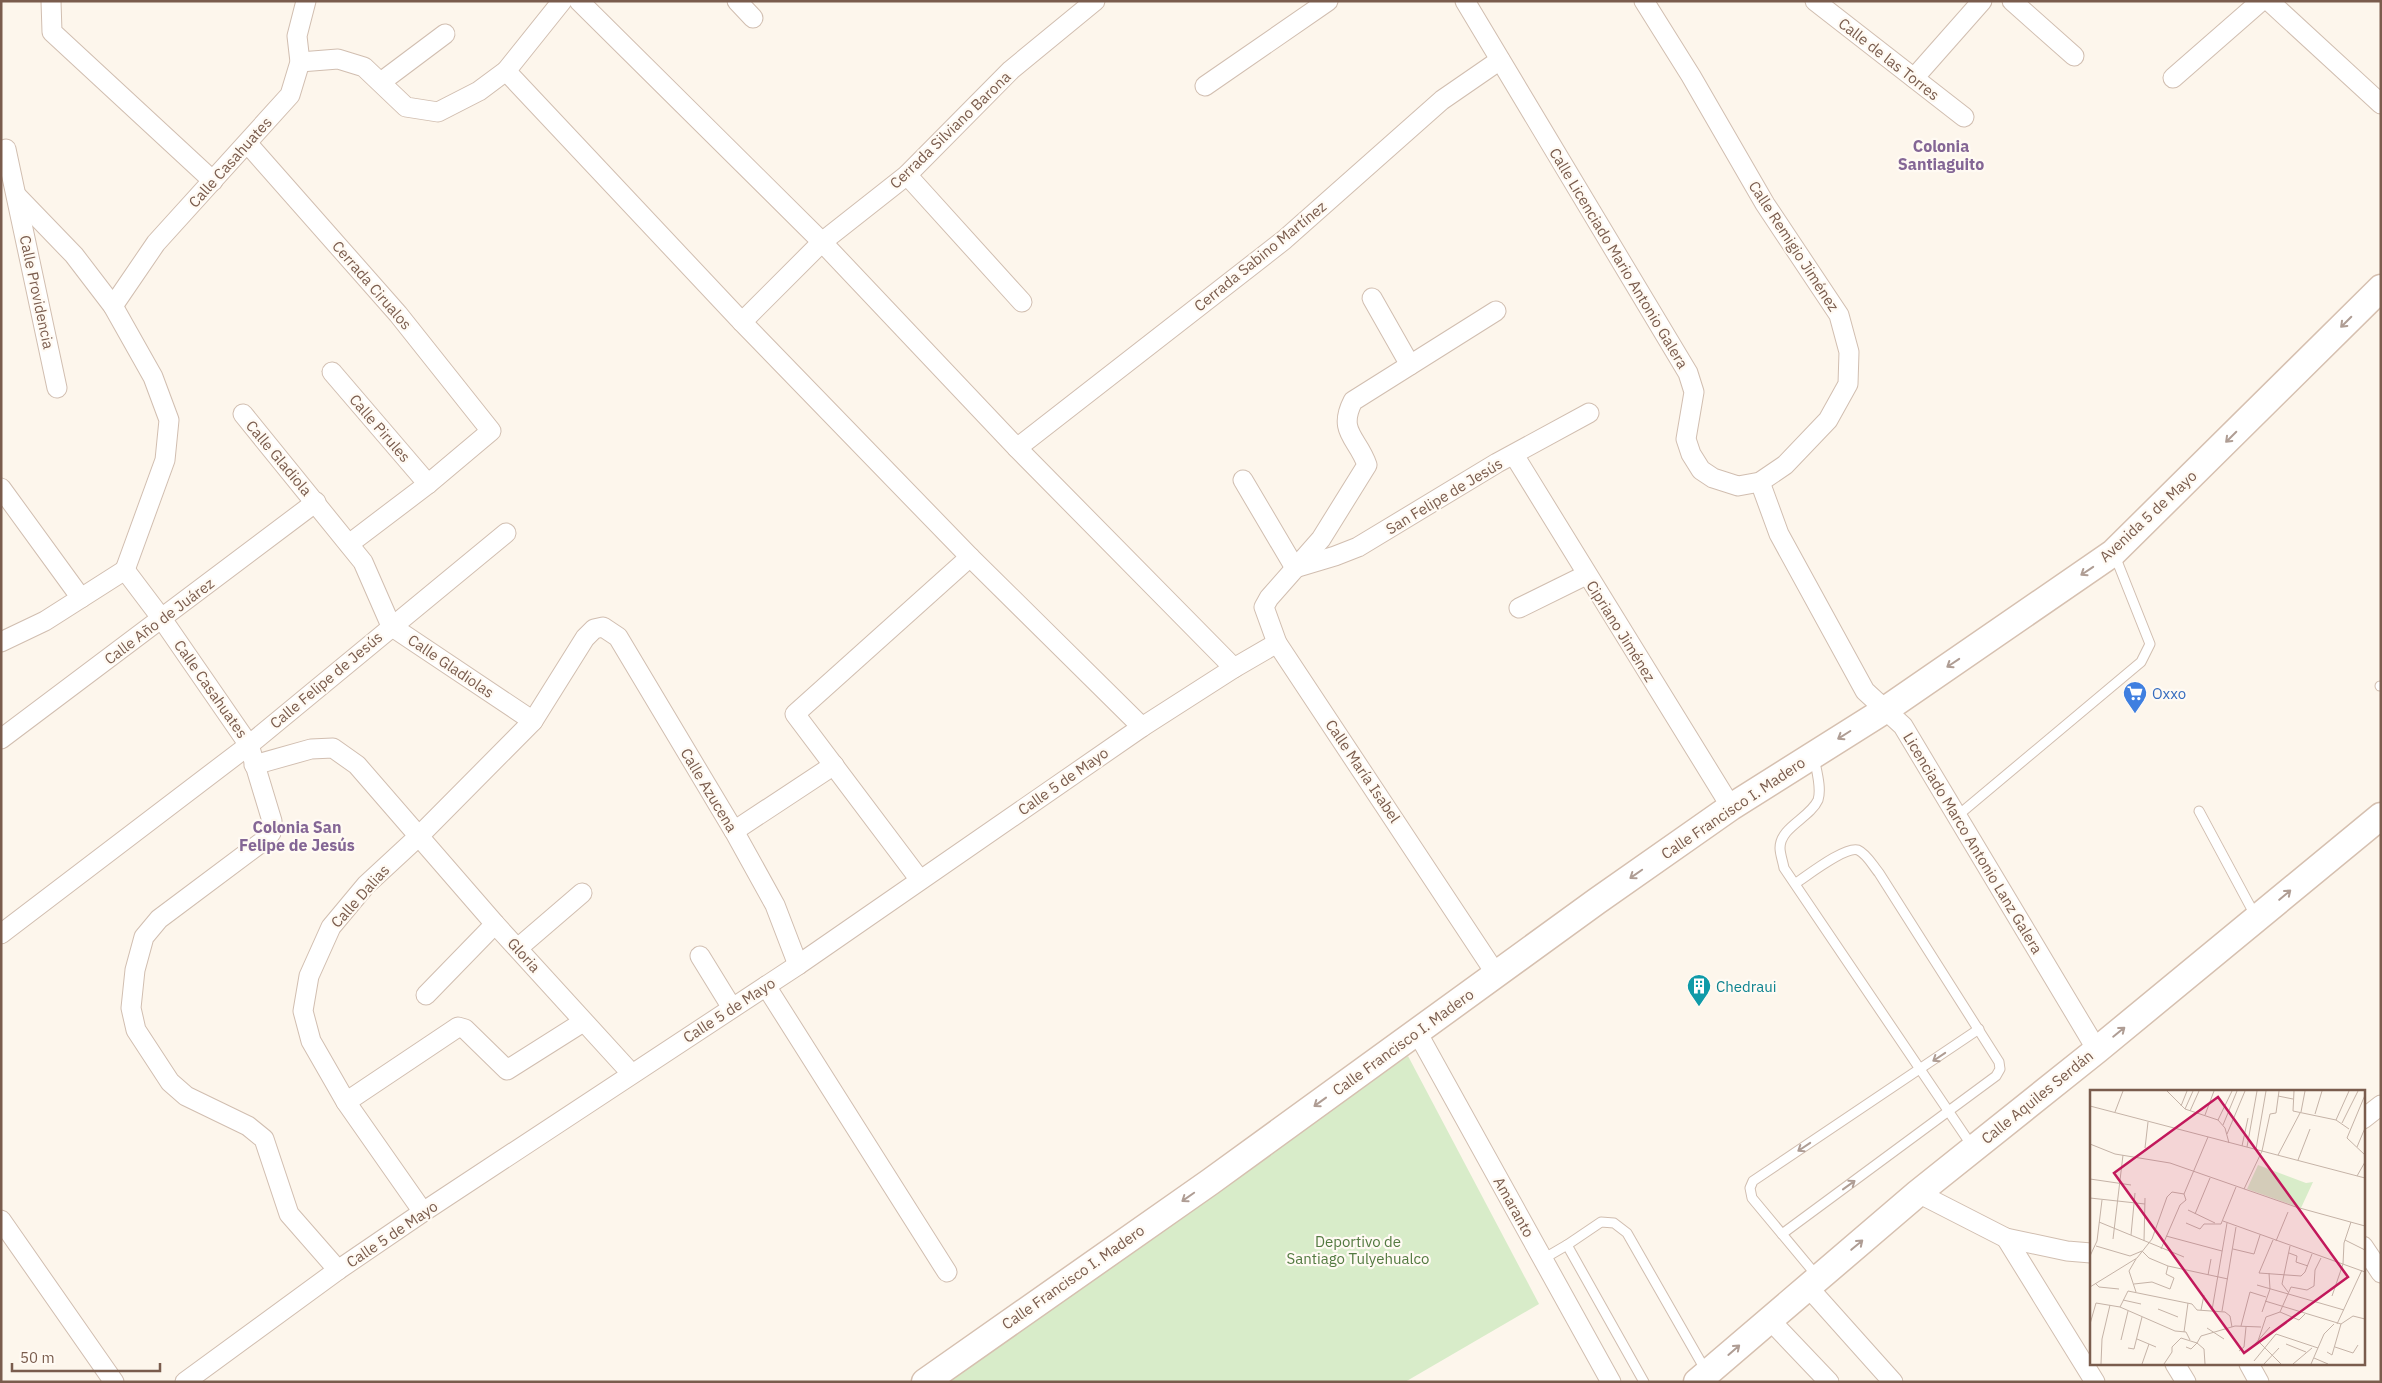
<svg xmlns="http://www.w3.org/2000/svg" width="2382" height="1383" font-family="'IBM Plex Sans',sans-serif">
<rect width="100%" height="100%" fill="#fdf6ec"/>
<path fill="#d8ecc9" d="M1408 1056 1539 1304 1405 1382H927Z"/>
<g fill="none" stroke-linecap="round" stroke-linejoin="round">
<g stroke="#d1beb0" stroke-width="11">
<g id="lane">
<path d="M2380 686H2381"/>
<path d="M1814 757C1816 769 1822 788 1818 800 1810 818 1780 827 1780 848 1780 854 1783 862 1784 868L1972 1146"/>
<path d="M2199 811 2256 917"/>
<path d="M1956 817 2141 662 2150 644 2115 556"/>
<path d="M1782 1234 1996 1076 2000 1069 1999 1062 1879 873C1873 866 1867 854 1858 850 1845 846 1807 876 1796 883"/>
<path d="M1543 1259 1567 1245"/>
<path d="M1817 1276 1752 1198 1750 1188 1753 1181 1979 1029"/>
<path d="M1644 1382 1567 1245 1601 1222 1614 1223 1627 1233 1706 1371"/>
</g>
</g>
<g stroke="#d1beb0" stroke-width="21">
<g id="street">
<path d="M51 1 52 32 213 181"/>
<path d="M579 1 822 242 1017 448 1234 668"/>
<path d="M737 1 753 18"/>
<path d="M1465 1 1688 373 1694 392 1686 439 1691 454 1701 470 1713 478 1738 486 1760 482 1785 465 1828 420 1848 384 1849 352 1839 315 1765 204 1691 76 1644 1"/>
<path d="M1815 1 1964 117"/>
<path d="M2012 1 2074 56"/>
<path d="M2269 1 2381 104"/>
<path d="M300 62 338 59 364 67 406 107 438 112 479 91 506 71 562 1"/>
<path d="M506 71 742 322 970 557 1142 727"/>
<path d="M1914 78 1982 1"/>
<path d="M2173 78 2261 1"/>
<path d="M381 82 445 34"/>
<path d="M1205 86 1328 1"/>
<path d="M248 144 398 314 491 431 428 484 349 544"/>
<path d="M6 149 57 388"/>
<path d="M907 175 1022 302"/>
<path d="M18 197 74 255 113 306 153 377 169 420 165 460 125 570"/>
<path d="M1372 298 1410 365"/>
<path d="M113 306 156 243 290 95 300 62 297 36 306 1"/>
<path d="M742 322 822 242 907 175 1011 70 1095 1"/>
<path d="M332 372 428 484"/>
<path d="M243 414 363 562 391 626 533 721"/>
<path d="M1017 448 1284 240 1442 100 1500 60"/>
<path d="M1514 455 1731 807"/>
<path d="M1243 480 1295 568"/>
<path d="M1760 482 1779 534 1865 691 1903 726 2097 1050"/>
<path d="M1 488 81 598"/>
<path d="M1295 568 1335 556 1358 547 1497 463 1589 413"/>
<path d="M125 570 162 619 249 745 272 821 271 833 262 842 159 919 144 937 135 970 131 1008 136 1030 170 1082 186 1096 248 1126 264 1139 289 1214 338 1270"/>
<path d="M1519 608 1586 575"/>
<path d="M1 642 45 621 125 570"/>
<path d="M1 739 316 502"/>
<path d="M254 765 311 749 333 748 357 765 495 924 631 1073"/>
<path d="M734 831 834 765"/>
<path d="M920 880 795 714 970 557"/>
<path d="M1 934 249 745 506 533"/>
<path d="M518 948 582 893"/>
<path d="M700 956 732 1008"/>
<path d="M1496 974 1277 643 1264 607 1269 598 1321 539 1367 465C1358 438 1337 432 1353 401L1496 311"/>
<path d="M766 986 947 1272"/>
<path d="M426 995 495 924"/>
<path d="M1417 1032 1611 1382"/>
<path d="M346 1102 458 1027 465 1029 507 1070 583 1022"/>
<path d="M2363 1119 2381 1105"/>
<path d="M1918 1193 2006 1238 2067 1251 2091 1253"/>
<path d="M423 1212 346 1102 311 1041 303 1011 309 976 331 927 366 885 419 836 533 721 585 638 594 629 603 627 618 637 734 831 775 905 798 965"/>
<path d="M1 1220 114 1382"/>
<path d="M2006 1238 2095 1382"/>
<path d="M2363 1246 2381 1273"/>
<path d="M1808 1287 1893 1382"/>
<path d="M1769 1319 1829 1382"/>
<path d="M2175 1364 2186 1382"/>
<path d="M2249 1364 2259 1382"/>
<path d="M185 1382 338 1270 423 1212 798 965 1142 727 1234 668 1277 643"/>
</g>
</g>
<g stroke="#d6c0b0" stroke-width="29">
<g id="secondary">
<path d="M925 1382 1210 1182 1597 901 1731 807 1885 710 2113 553 2381 288"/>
<path d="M1697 1382 1918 1193 2097 1050 2381 816"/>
</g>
</g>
<use href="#lane" stroke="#fff" stroke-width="9"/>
<use href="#street" stroke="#fff" stroke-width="19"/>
<use href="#secondary" stroke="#fff" stroke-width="26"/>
</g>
<defs><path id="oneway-shaft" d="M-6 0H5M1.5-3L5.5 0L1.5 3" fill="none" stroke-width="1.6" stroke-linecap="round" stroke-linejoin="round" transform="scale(1.25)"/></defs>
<g stroke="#af9d94">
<use href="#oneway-shaft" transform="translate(2346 322) rotate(135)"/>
<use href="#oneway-shaft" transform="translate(2231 437) rotate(135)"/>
<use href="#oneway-shaft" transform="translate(2087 571) rotate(146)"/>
<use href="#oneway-shaft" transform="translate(1953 663) rotate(146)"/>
<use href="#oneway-shaft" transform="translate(1844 735) rotate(148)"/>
<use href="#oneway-shaft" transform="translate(1636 874) rotate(145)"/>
<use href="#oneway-shaft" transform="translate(2285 895) rotate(-40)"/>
<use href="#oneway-shaft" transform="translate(2119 1032) rotate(-39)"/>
<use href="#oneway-shaft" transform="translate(1939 1057) rotate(146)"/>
<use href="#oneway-shaft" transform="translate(1320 1102) rotate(144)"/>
<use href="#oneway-shaft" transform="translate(1804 1147) rotate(146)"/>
<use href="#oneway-shaft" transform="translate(1849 1185) rotate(-36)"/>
<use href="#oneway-shaft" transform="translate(1188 1197) rotate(145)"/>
<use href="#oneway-shaft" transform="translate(1857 1245) rotate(-40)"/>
<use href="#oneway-shaft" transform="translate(1734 1350) rotate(-41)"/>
</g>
<defs>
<g id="supermarket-pin" transform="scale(1.25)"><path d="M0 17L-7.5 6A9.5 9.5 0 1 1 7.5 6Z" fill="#3f7fe0" stroke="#fffaf3"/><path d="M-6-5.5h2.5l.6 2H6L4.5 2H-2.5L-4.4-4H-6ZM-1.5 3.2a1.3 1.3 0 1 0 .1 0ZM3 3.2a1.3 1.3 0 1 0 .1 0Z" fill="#fff"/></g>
<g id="building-pin" transform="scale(1.25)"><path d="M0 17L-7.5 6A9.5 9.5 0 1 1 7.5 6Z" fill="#0f9aa8" stroke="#fffaf3"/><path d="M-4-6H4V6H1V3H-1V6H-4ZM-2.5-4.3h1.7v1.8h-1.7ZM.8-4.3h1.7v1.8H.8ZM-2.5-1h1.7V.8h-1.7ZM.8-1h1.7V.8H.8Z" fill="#fff"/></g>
</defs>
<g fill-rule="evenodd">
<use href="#supermarket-pin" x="2135" y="693"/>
<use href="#building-pin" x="1699" y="986"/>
</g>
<g text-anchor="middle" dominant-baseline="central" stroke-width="4.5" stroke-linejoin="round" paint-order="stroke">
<g font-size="15" fill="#7a5c4d" stroke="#fffaf3">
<text transform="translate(1889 59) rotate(38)">Calle de las Torres</text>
<text transform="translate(950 130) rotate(-44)">Cerrada Silviano Barona</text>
<text transform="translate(230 162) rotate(-48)">Calle Casahuates</text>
<text transform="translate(1794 246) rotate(57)">Calle Remigio Jiménez</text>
<text transform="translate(1260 256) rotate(-39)">Cerrada Sabino Martínez</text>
<text transform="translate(1619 258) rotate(59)">Calle Licenciado Mario Antonio Galera</text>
<text transform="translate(372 285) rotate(49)">Cerrada Cirualos</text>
<text transform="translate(37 292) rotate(78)">Calle Providencia</text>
<text transform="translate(380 428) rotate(49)">Calle Pirules</text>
<text transform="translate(279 458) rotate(50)">Calle Gladiola</text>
<text transform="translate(1444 496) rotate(-31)">San Felipe de Jesús</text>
<text transform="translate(2148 516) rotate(-43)">Avenida 5 de Mayo</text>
<text transform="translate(159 621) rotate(-37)">Calle Año de Juárez</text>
<text transform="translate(1621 631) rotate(58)">Cipriano Jiménez</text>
<text transform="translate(451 666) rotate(34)">Calle Gladiolas</text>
<text transform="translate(326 680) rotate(-40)">Calle Felipe de Jesús</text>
<text transform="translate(211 689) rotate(55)">Calle Casahuates</text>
<text transform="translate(1363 771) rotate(56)">Calle María Isabel</text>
<text transform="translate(1063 781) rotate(-35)">Calle 5 de Mayo</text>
<text transform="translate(709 790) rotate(59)">Calle Azucena</text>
<text transform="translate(1733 808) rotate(-34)">Calle Francisco I. Madero</text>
<text transform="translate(1973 843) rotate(59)">Licenciado Marco Antonio Lanz Galera</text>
<text transform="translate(360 896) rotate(-48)">Calle Dalias</text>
<text transform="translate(524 955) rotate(48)">Gloria</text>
<text transform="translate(729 1010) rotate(-33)">Calle 5 de Mayo</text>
<text transform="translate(1403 1042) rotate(-36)">Calle Francisco I. Madero</text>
<text transform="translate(2037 1097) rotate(-39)">Calle Aquiles Serdán</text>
<text transform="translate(1514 1207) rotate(61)">Amaranto</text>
<text transform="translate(392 1234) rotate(-34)">Calle 5 de Mayo</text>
<text transform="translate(1073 1277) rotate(-35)">Calle Francisco I. Madero</text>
</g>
<g font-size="15" fill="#366cbe" stroke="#fffaf3" text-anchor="start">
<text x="2152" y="693">Oxxo</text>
</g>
<g font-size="15" fill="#0d838f" stroke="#fffaf3" text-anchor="start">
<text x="1716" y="986">Chedraui</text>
</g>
<g font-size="15" fill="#537a41" stroke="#fffaf3">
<text x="1358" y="1241">Deportivo de<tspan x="1358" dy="17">Santiago Tulyehualco</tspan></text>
</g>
<g font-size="16" font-weight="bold" fill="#846695" stroke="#fffaf3">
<text x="1941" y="146">Colonia<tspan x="1941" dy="18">Santiaguito</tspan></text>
<text x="297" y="827">Colonia San<tspan x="297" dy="18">Felipe de Jesús</tspan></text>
</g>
</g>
<g transform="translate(2090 1090)">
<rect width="275" height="275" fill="#fdf6ec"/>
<path d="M168 75 216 93 223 92 211 118 157 99Z" fill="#d8ecc9"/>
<path fill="none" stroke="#c5b3a7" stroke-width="1" d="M77 1 95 19 128 30 135 38 139 53M204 1 203 21 246 30 259 39M275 5 257 48 275 65M188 6 203 9M0 16 275 88M91 16 97 1M95 19 103 1M100 21 109 1M25 22 33 1M211 22 215 1M225 24 232 1M115 25 124 1M128 30 142 1M246 30 259 1M252 33 268 1M133 35 147 1M137 44 155 1M0 54 25 64 80 73 206 117 275 136M152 56 158 28M157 57 167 1M267 57 275 38M55 58 58 32M166 59 176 1M188 65 210 23M208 70 220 39M267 86 275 72M0 89 41 95M154 99 172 61 180 24 186 23 189 1M94 104 118 47M0 108 55 114M98 120 125 133M105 124 120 88M133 131 275 182M9 132 94 167M96 133 110 139 114 134H131L146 97M41 145 45 103M76 146 132 161M23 149 33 65M183 150 169 183 211 186 215 182 222 164M255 150 275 160M54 151 55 108M186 151 198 122M6 156 40 166 52 161 59 168 78 176 138 189M71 159 90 115 96 110 94 104M143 159 164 164 170 145M199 163 207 166 206 172 218 176M0 166 7 151 12 110M46 169 39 181 46 202M118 185 121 169M5 193 9 197 29 199M44 194 62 192 80 199 84 188 76 184 78 176M167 195 254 220M0 197 47 168 62 149 77 107 82 102 94 104M198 202 192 194 200 156M242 206 253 174 254 153 261 132M33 210 51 214M175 211 251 234M30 217 38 201 102 214 107 220 135 222 140 226 142 237M68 219 88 227M111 220 114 205M122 220 137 133M132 221 146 137M172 222 180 199 179 183M190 222 201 197 217 200 224 196 225 180 231 168M190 222 209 230 215 224M0 234 6 213 30 217 85 241 96 242 100 250M247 234 272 180M251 234 263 226 275 229M151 236 160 202 176 207M117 238 134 249M94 242 98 213M47 249 66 257M31 250 38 221M168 251 176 227 190 222M168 251 191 274M165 254 180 237M196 254 216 262M96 257 101 259 107 253 114 259 115 274M245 257 263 263 268 255M38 258 44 259 52 227M149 261 154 257 156 237M237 262 242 265 251 234M224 268 238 274M164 271 186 244 228 258M11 274 12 249 20 215M52 274 59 254M74 274 82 262V257L91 248 107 253 111 246 145 236 171 237M174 274 189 258M203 274 222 258M221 274 234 244 244 234"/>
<path fill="#c2185b" fill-opacity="0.15" stroke="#c2185b" stroke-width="2.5" d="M128 7 258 187 154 263 24 83Z"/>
<rect width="275" height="275" fill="none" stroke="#7a5c4d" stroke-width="2.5"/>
</g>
<rect width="2382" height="1383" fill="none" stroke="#7a5c4d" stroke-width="5"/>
<path d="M12 1363v8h148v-8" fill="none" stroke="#7a5c4d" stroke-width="2.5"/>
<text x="20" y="1363" font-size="15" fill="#7a5c4d" stroke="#fffaf3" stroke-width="4" paint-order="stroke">50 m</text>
</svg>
